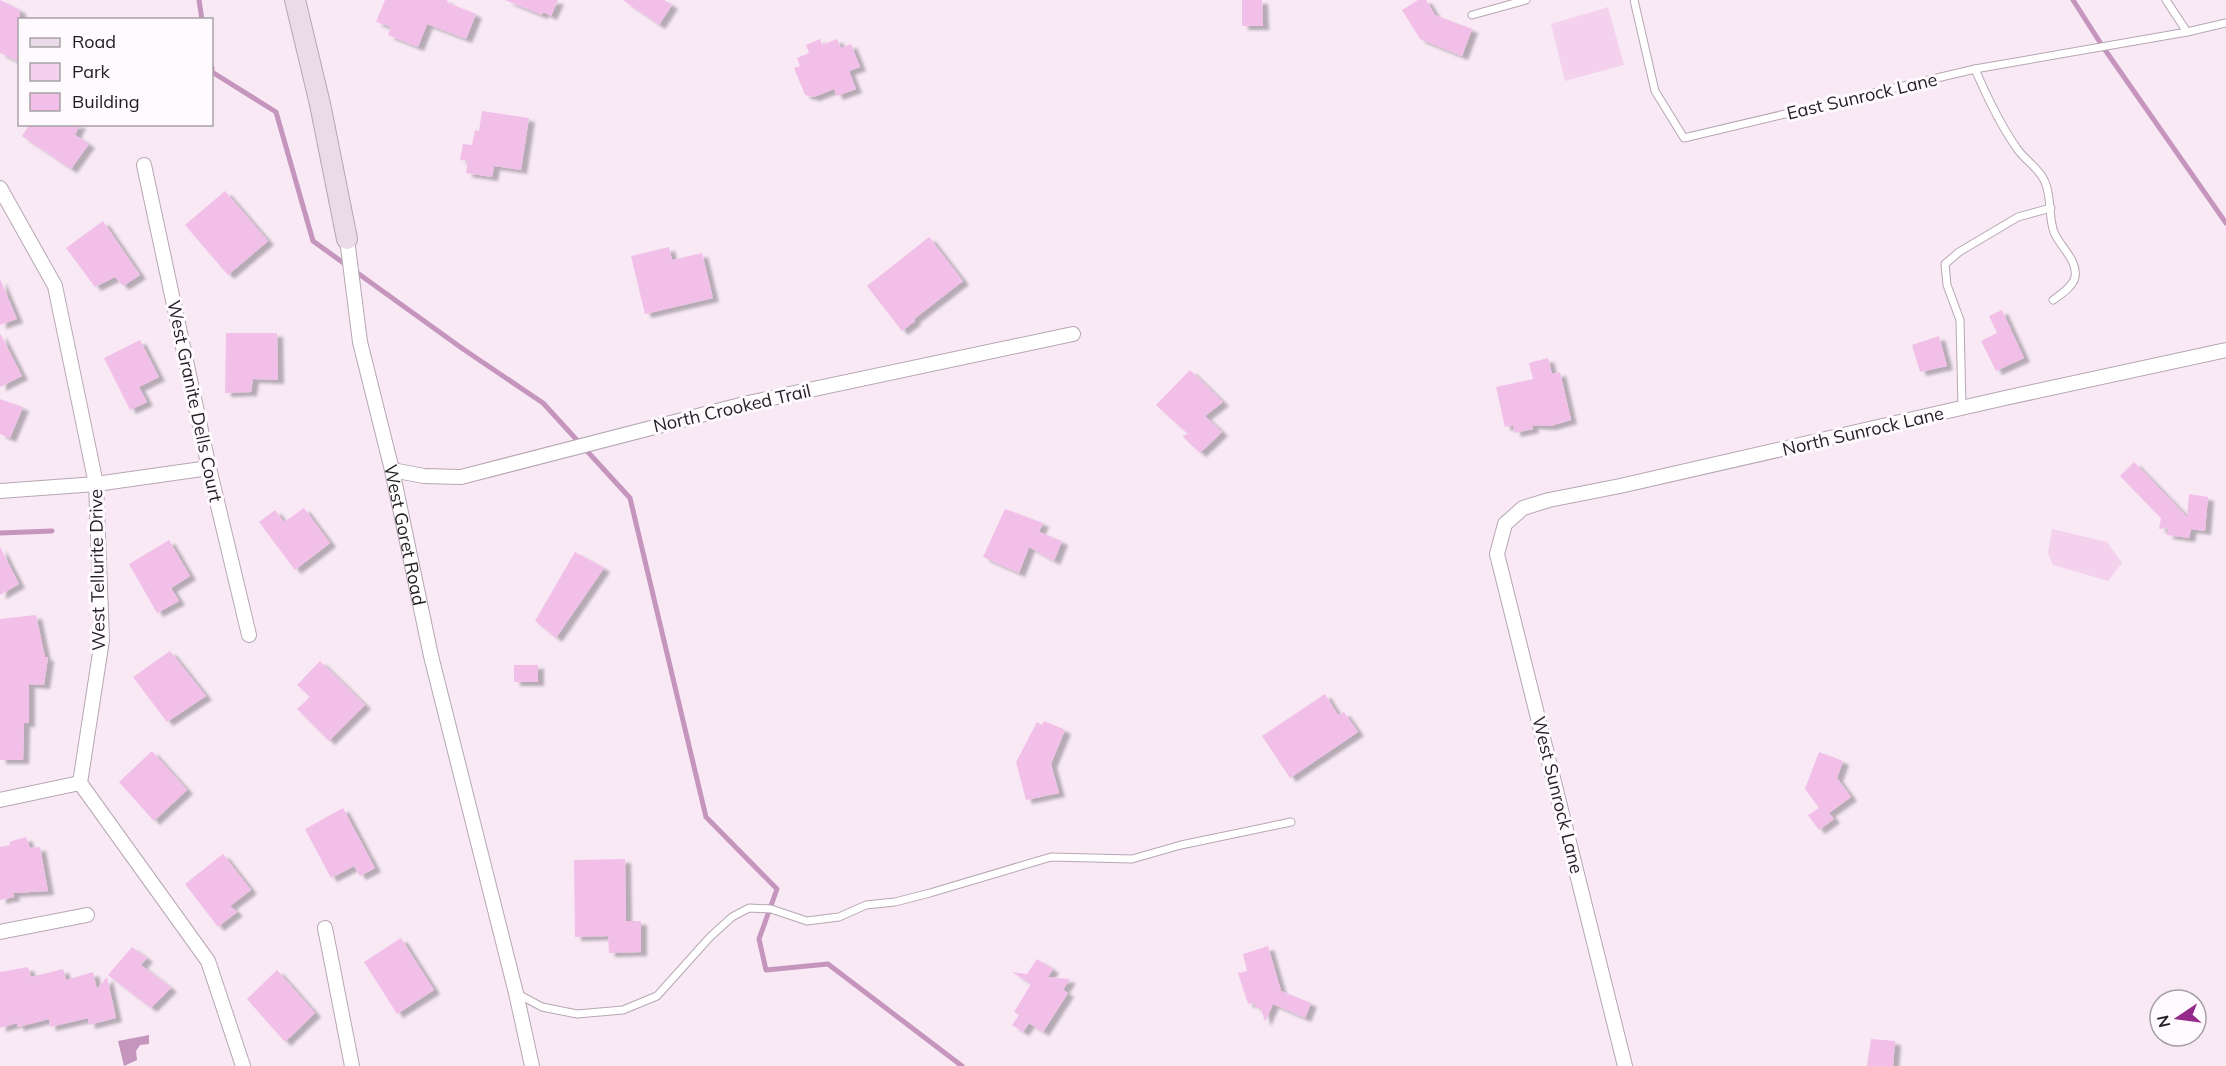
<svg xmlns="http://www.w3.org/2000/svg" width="2226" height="1066" font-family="Mulish,sans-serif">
<defs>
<filter id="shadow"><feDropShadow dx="6" dy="4" stdDeviation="1.5" flood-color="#0004"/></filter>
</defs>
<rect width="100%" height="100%" fill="#f8e9f5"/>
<g fill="#f4d2ee">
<path d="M1608 7 1624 65 1565 81 1551 24Z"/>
<path d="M2052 529 2107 542 2122 563 2108 581 2053 565 2048 553Z"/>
</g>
<path fill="#c695be" d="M149 1035V1044L140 1045 136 1051 137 1060 124 1066 118 1041Z"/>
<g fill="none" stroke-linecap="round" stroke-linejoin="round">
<g stroke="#c695be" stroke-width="5">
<path d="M199 0 202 20"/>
<path d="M2073 0 2103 47 2226 223"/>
<path d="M212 68V72L276 112 313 241 463 349 543 403 630 498 706 817 777 889 759 939 766 970 828 964 962 1066"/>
<path d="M0 533 52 531"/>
</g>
</g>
<g fill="#f2bfe9" filter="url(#shadow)">
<path d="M0 0 20 10V62L0 53Z"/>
<path d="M385 0H447L448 3 476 14 466 39 427 24 418 47 388 35 391 27 376 22Z"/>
<path d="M505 0H558L551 16 543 12 542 15Z"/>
<path d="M623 0H664L672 5 659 25Z"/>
<path d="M1242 0H1262L1263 26H1242Z"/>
<path d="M1418 0H1426L1435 15 1472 29 1462 56 1420 39 1402 10Z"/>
<path d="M820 39 822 45 837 39 841 48 851 44 860 67 849 71 856 89 837 96 834 89 814 97 805 95 794 68 800 66 797 58 809 53 806 45Z"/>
<path d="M482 111 529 118 521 170 494 166 492 177 466 173 468 161 460 160 463 144 472 145 475 130 479 131Z"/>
<path d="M30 124H80L75 135 89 144 71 169 22 136Z"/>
<path d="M225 191 268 241 228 275 185 225Z"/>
<path d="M103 221 140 275 123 286 115 277 95 287 66 248Z"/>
<path d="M929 237 963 281 914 319 915 321 902 331 867 286Z"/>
<path d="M669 247 672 260 702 253 713 298 645 314 631 256Z"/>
<path d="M0 279 17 319 0 325Z"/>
<path d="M2002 310 2024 358 1996 371 1981 341 1997 333 1989 316Z"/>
<path d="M0 333 22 376 0 387Z"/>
<path d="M226 333H277L278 380 253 379 251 392 225 393Z"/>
<path d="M1939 336 1947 366 1920 372 1912 345Z"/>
<path d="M140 340 159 377 139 387 147 402 130 410 104 358Z"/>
<path d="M1548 358 1552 374 1560 372 1571 420 1550 426 1532 425 1533 429 1515 433 1513 425 1505 427 1496 387 1533 379 1529 363Z"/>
<path d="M1190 370 1223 402 1205 416 1222 432 1200 453 1182 436 1188 434 1156 405Z"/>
<path d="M0 399 23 407 10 438 0 434Z"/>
<path d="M2134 462 2187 517 2189 494 2208 497 2205 531 2191 529 2189 538 2167 535 2168 528 2159 529 2161 518 2120 476Z"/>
<path d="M304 508 330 543 295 570 259 522 275 510 284 522Z"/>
<path d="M1005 509 1043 523 1039 532 1062 541 1054 561 1029 547 1019 573 983 557Z"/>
<path d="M169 540 190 576 171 588 179 601 157 613 129 564Z"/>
<path d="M0 547 19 584 0 595Z"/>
<path d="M575 552 604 568 556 638 535 621Z"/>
<path d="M36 615 45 657H48L44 685 29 684V723H24L23 760H0V619Z"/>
<path d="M170 651 206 696 167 722 133 677Z"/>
<path d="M320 661 365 705 329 741 297 709 310 697 297 685Z"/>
<rect x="514" y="665" width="24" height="17"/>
<path d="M1325 694 1338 715 1344 712 1358 732 1290 778 1262 736Z"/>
<path d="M1044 721 1065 730 1051 764 1059 793 1026 800 1016 762 1037 722 1042 725Z"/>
<path d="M152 751 187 790 154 821 119 782Z"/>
<path d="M1819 752 1843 761 1837 778 1851 797 1829 813 1834 819 1819 830 1808 815 1819 808 1805 789Z"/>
<path d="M343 808 375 868 360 876 354 866 331 878 305 829Z"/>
<path d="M26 837 30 848 40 847 48 891 13 893 14 897 0 900V847L10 845 9 842Z"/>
<path d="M223 854 251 890 230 906 237 912 218 927 185 884Z"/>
<path d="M625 859 626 921H641V952L609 953 608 936 575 937 574 860Z"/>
<path d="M401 938 434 990 397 1014 364 962Z"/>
<path d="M1268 946 1281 991 1311 1003 1305 1018 1273 1004 1265 1022 1261 1008H1256L1254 1003 1248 1004 1238 973 1247 971 1243 954Z"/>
<path d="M132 947 147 958 141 965 171 988 151 1008 108 975Z"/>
<path d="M1037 959 1053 969 1048 977 1070 979 1063 990 1068 993 1043 1032 1029 1023 1023 1032 1012 1025 1019 1015 1014 1012 1031 984 1012 972 1027 974Z"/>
<path d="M28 967 31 977 63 969 66 980 93 972 97 989 107 977 116 1018 89 1025 88 1018 50 1027 49 1019 18 1027 17 1023 0 1028V972Z"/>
<path d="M277 970 315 1013 285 1042 247 999Z"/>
<path d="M1871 1039 1895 1041 1893 1066H1867Z"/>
</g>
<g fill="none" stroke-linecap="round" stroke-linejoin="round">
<g stroke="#b6a7b3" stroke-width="9">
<g id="lane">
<path d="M1634 0 1655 91 1684 138 1975 69 2187 32 2226 23"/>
<path d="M2166 0 2187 32"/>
<path d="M1472 15 1526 0"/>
<path d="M1975 69C1987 97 2000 125 2018 150 2026 161 2040 169 2045 182 2052 198 2048 216 2054 232 2060 247 2078 260 2075 277 2073 287 2060 295 2053 300"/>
<path d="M1962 408 1960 320 1947 285 1945 264 1959 252 2018 217 2051 208"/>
<path d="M516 993 542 1007 577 1014 623 1010 657 996 710 937 732 917 749 908 771 909 807 921 839 917 866 905 895 902 930 893 1051 857 1132 859 1181 845 1291 822"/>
</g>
</g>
<g stroke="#b6a7b3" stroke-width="16">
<g id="street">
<path d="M144 165 209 468 249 635"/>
<path d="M0 188 55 286 96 484 102 640 80 783 208 961 243 1066"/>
<path id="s1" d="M347 239 360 342 392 470 431 656 516 993 532 1066"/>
<path d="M392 470 424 476 461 477 748 403 1073 334"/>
<path d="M0 491 96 484 209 468"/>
<path d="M0 800 80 783"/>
<path d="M325 928 352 1066"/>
<path d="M0 932 87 915"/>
<path d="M1625 1066 1497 554 1505 524 1523 508 1549 500 1620 486 2005 398 2226 350"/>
</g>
</g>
<g stroke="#b6a7b3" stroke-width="22">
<path id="secondary" d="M295 0 320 104 347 239"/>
</g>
<use href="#lane" stroke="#fff" stroke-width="7"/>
<use href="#street" stroke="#fff" stroke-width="14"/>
<use href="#secondary" stroke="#ebdae8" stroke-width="20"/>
</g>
<g text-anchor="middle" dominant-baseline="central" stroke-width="6" stroke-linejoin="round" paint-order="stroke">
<g font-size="18" fill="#221d21" stroke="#fefafd">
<text transform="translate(1862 96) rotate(-13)">East Sunrock Lane</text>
<text transform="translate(195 401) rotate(78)">West Granite Dells Court</text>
<text transform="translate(732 408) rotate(-13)">North Crooked Trail</text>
<text transform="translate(1863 431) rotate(-13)">North Sunrock Lane</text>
<text stroke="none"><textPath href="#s1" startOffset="302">West Goret Road</textPath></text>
<text transform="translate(97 570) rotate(-91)">West Tellurite Drive</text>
<text transform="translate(1558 795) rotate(76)">West Sunrock Lane</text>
</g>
</g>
<rect x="18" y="18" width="195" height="108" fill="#fefafd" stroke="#a6a2a5" stroke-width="1.5"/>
<rect x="30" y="38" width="30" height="9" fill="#ebdae8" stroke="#a6a2a5" stroke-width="1.5"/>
<text x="72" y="48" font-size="18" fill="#221d21">Road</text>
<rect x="30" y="63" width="30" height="18" fill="#f4d2ee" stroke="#a6a2a5" stroke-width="1.5"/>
<text x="72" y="78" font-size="18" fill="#221d21">Park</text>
<rect x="30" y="93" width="30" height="18" fill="#f2bfe9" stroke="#a6a2a5" stroke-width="1.5"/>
<text x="72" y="108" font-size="18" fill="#221d21">Building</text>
<g transform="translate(2178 1018) rotate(257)"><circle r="28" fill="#fefafd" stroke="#a6a2a5" stroke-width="1.5"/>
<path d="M0-4.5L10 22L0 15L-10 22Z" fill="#95298b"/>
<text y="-9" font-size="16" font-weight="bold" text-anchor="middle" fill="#221d21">N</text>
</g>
</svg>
